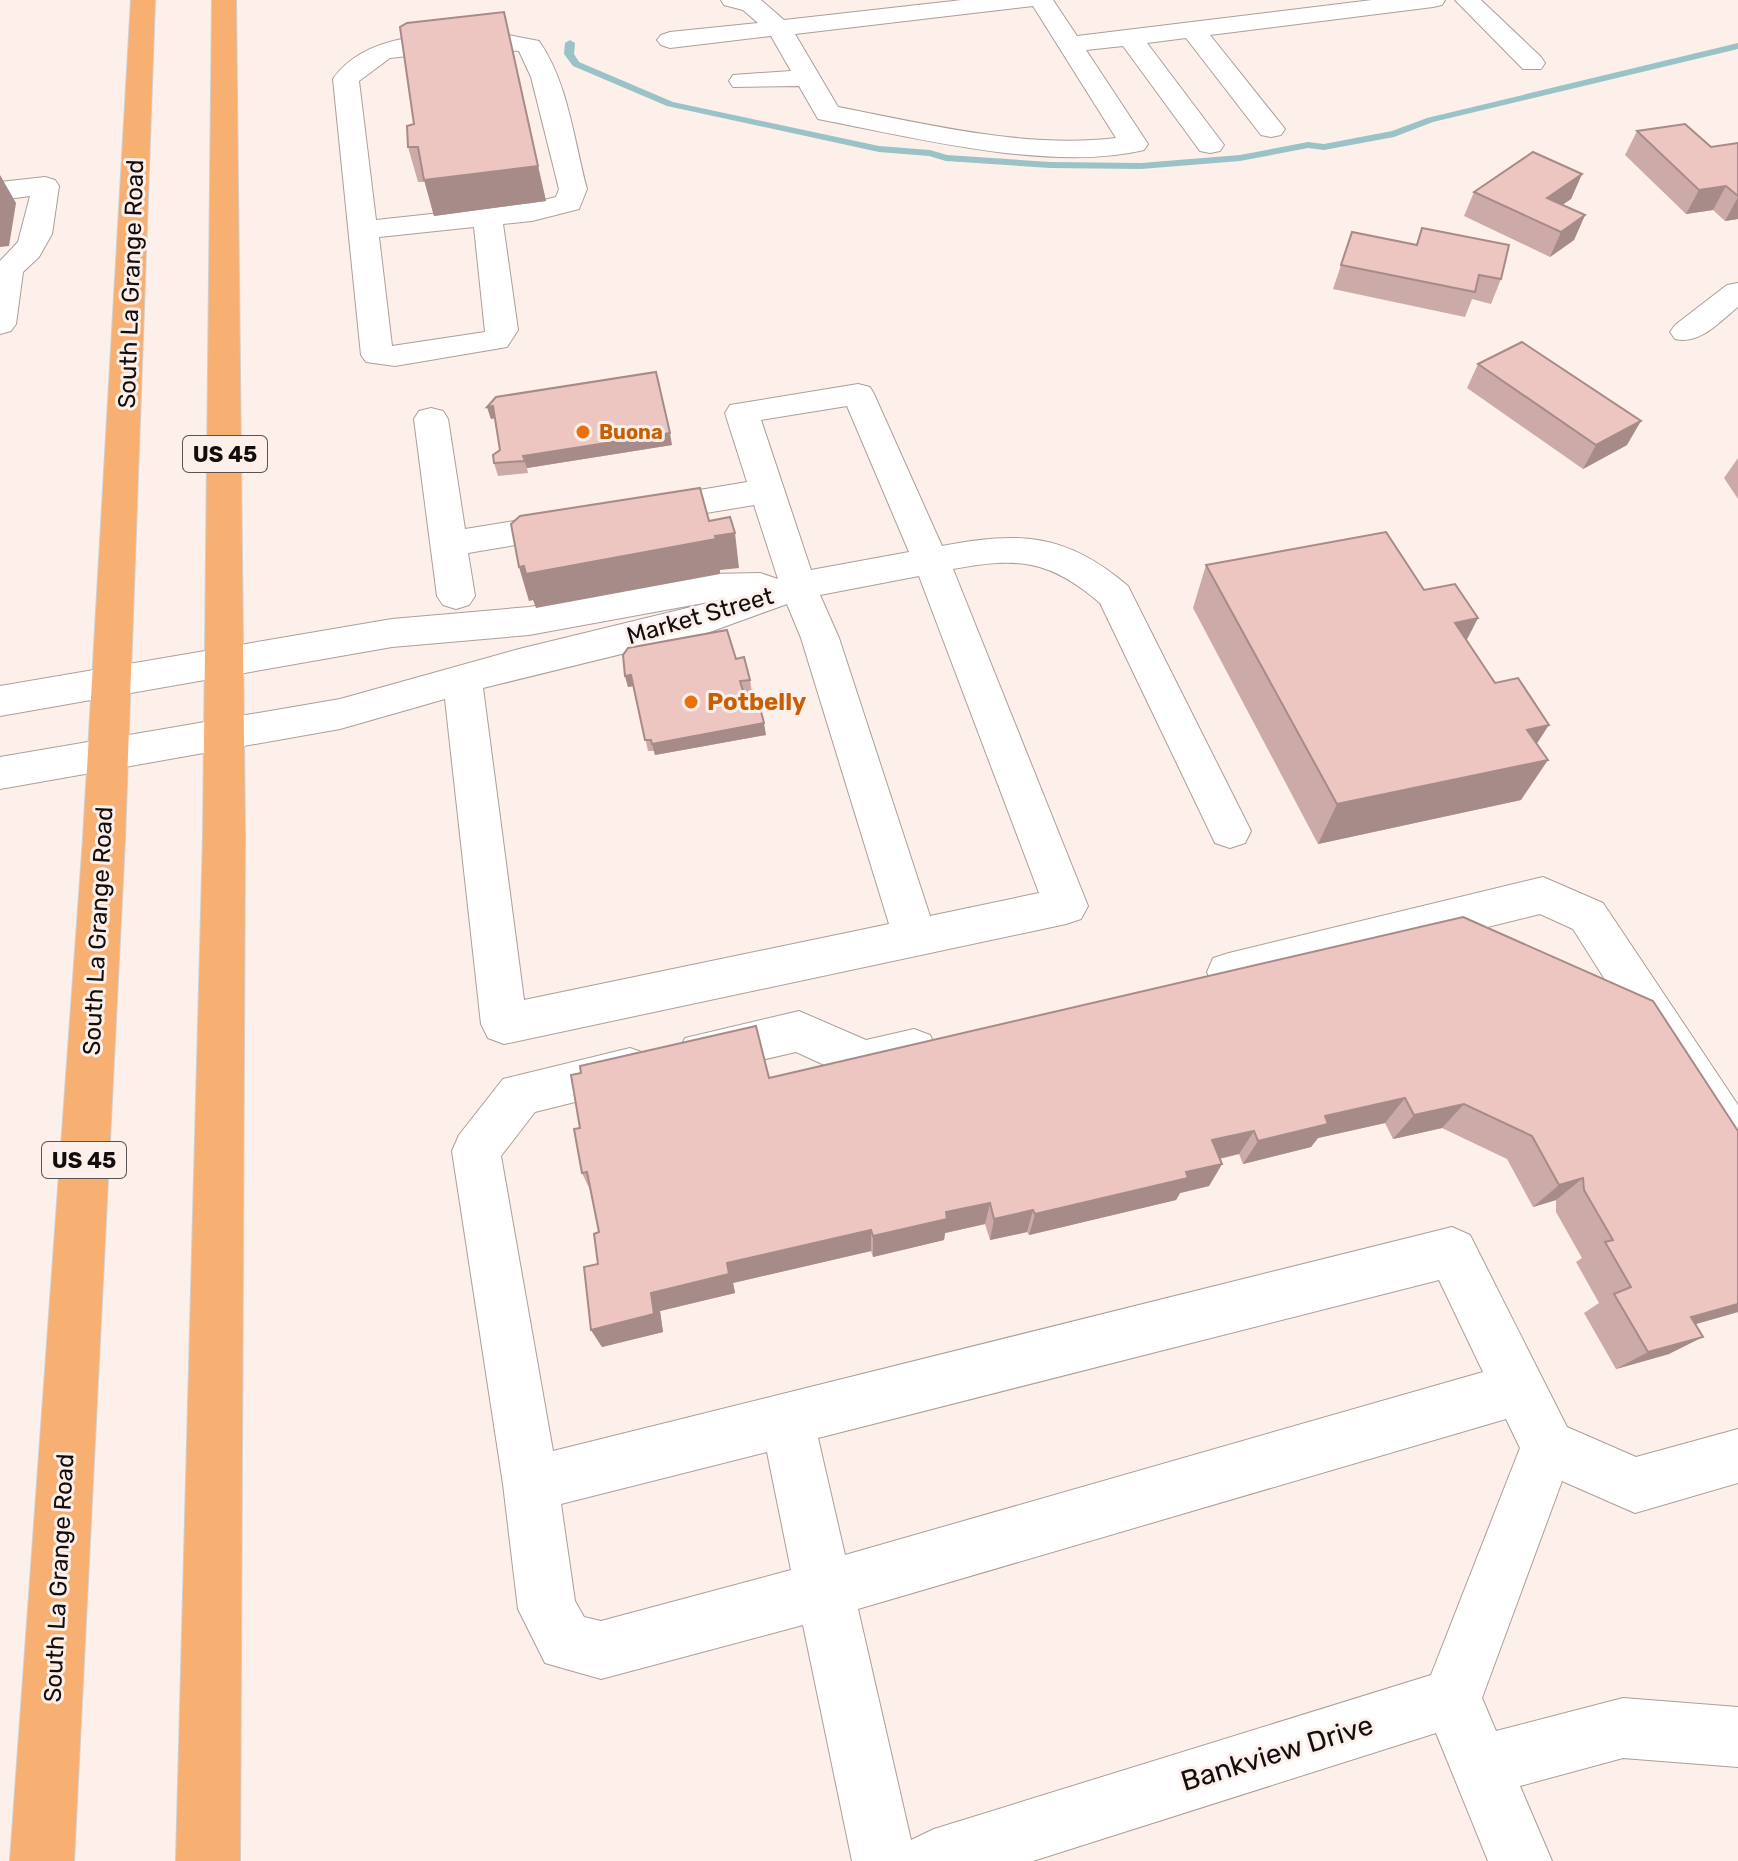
<svg xmlns="http://www.w3.org/2000/svg" width="1738" height="1861" font-family="Rubik,sans-serif">
<rect width="100%" height="100%" fill="#fdefea"/>
<g fill="none" stroke-linecap="round" stroke-linejoin="round">
<path fill="#99c3c6" fill-rule="evenodd" d="M570 40 575 43 574 54 579 62 673 102 879 146 930 150 947 155 1050 162 1141 163 1240 155 1308 142 1324 144 1392 131 1427 118 1738 43V49L1433 122 1394 137 1324 150 1308 148 1240 161 1141 169 1050 168 946 161 929 156 879 152 667 106 573 66 564 54 565 43Z"/>
<g stroke="#ab9f9a" stroke-width="2">
<g id="minor">
<path d="M721 0H761L784 20 962 0H1053L1077 36 1372 0H1445L1442 5 1433 7 1210 35 1285 129 1281 135 1271 137 1261 135 1186 38 1147 43 1224 145 1220 151 1210 153 1200 151 1123 46 1086 50 1148 144 1144 150C1053 172 920 139 828 121L818 119 799 86 733 87 729 81 733 75 791 71 771 36 670 48 661 45 657 40 661 35 670 32 758 23 743 10 724 5ZM1033 6 1116 138C1026 149 926 124 838 107L795 34Z"/>
<path d="M1455 0H1481L1541 57 1545 63 1541 69H1523Z"/>
<path d="M498 33 539 41C568 82 574 141 587 189L579 209 532 221 503 224 518 330 507 347 395 366 366 362 361 355 333 79C367 30 446 33 498 33ZM478 48 519 51 531 77 559 189 556 197 532 203 376 220 359 81 390 58ZM474 227 485 332 392 346 379 237Z"/>
<path d="M45 177 55 180 59 186 52 234 39 257 23 272 16 324 11 331 0 334V261L18 242 30 196 0 200V182Z"/>
<path d="M1738 283V307C1719 322 1700 345 1675 339L1670 332 1675 325 1727 285Z"/>
<path d="M858 384 870 387 874 394 942 546C1020 531 1066 533 1128 586L1251 831 1245 843 1230 848 1215 843 1100 603C1049 559 1017 557 953 569L1088 906 1081 919 1066 924 504 1044 488 1038 481 1024 445 699 340 729 0 789V757L340 699 519 649 720 600 529 635 392 647 0 716V686L392 619 529 607 710 574 760 573 778 579 754 505 646 523 634 519 628 511 634 503 646 499 747 482 725 413 730 405ZM847 406 909 552 811 570 761 420ZM919 576 1039 893 930 916 839 638 820 595ZM787 604 801 638 889 924 524 1000 483 688 707 633Z"/>
<path d="M431 408 443 411 448 419 465 529 570 512 583 515 588 524 583 533 570 536 468 553 475 596 469 605 456 609 443 605 437 596 414 419 419 411Z"/>
<path d="M1543 877 1603 903 1738 1105V1170L1721 1163 1573 929 1540 914 1229 991 1213 986 1207 972 1213 958 1229 953Z"/>
<path d="M799 1011 866 1040 914 1029 930 1035 937 1050 930 1065 864 1083 796 1052 701 1074 685 1068 678 1053 685 1038Z"/>
<path d="M630 1048 647 1054 653 1069 647 1084 535 1112 501 1156 553 1451 1452 1227 1470 1235 1567 1427 1636 1457 1738 1429V1483L1635 1513 1562 1481 1482 1698 1496 1731 1623 1698 1738 1707V1767L1623 1758 1520 1786 1552 1861H1488L1436 1733 1033 1861H852L803 1625 601 1679 545 1663 518 1609 503 1484 452 1151 459 1135 503 1079ZM1439 1280 1483 1372 845 1555 818 1438ZM1506 1419 1520 1448 1431 1675 934 1829 911 1840 858 1609ZM767 1452 791 1570 601 1621 584 1617 575 1601 561 1504Z"/>
</g>
</g>
<g stroke="#d0cfcf" stroke-width="2">
<g id="major">
<path d="M131 0H155L125 839 74 1861H10L83 839Z"/>
<path d="M212 0H236L245 836 240 1861H176L203 836Z"/>
</g>
</g>
<use href="#minor" fill="#fff" fill-rule="evenodd"/>
<use href="#major" fill="#f7af72" fill-rule="evenodd"/>
</g>
<g fill="#ccaaa7">
<path d="M407 126 538 166 546 201 434 216 425 182H418L408 147Z"/>
<path d="M1637 131 1711 147 1738 143V219L1725 221 1713 210 1686 214 1625 155Z"/>
<path d="M1582 174 1571 199 1562 205 1585 215 1574 240 1550 257 1464 216 1474 192Z"/>
<path d="M1422 228 1501 279 1491 304 1472 299 1465 317 1333 289 1341 265 1416 245Z"/>
<path d="M1478 364 1627 445 1583 469 1467 388Z"/>
<path d="M487 407 672 445 527 468 528 473 498 476 494 463 500 450 495 418 491 419Z"/>
<path d="M1738 458V499L1724 478Z"/>
<path d="M1206 565 1424 590 1478 618 1466 640 1537 744 1521 800 1318 844 1193 608Z"/>
<path d="M736 659 750 680 752 692 744 693 746 701 766 735 655 755 654 751H648L634 686 628 687 625 676Z"/>
<path d="M1463 917 1738 1131V1312L1695 1324 1669 1354 1616 1369 1584 1313 1599 1303 1576 1262 1582 1258 1556 1212V1200L1533 1207 1507 1159 1442 1128 1393 1139 1385 1123 1318 1138 1311 1147 1243 1164 1239 1154 1220 1159 1222 1164 1209 1186 1180 1193 1176 1200 1029 1235 1027 1232 990 1240 985 1224 945 1233 944 1240 873 1257 871 1251 733 1283 735 1293 660 1311 663 1332 602 1347 591 1330 598 1264 599 1232 590 1190 582 1173 769 1078Z"/>
</g>
<g fill="#a68b88">
<path d="M538 166 546 201 434 216 424 180Z"/>
<path d="M1582 174 1571 199 1537 222 1547 198Z"/>
<path d="M0 175 16 203 9 246 0 247Z"/>
<path d="M1726 186 1713 210 1686 214 1699 190Z"/>
<path d="M1738 197V219L1725 221Z"/>
<path d="M1585 215 1574 240 1550 257 1561 232Z"/>
<path d="M493 406 496 418 491 419 487 407Z"/>
<path d="M1641 421 1627 445 1583 469 1596 445Z"/>
<path d="M670 433 672 445 527 468 523 456Z"/>
<path d="M735 533 739 568 720 570V574L536 608 533 600 529 601 519 567Z"/>
<path d="M1478 618 1456 661 1455 623Z"/>
<path d="M631 675 634 686 628 687 625 676Z"/>
<path d="M764 723 766 735 655 755 652 744Z"/>
<path d="M1549 725 1523 765 1548 760 1521 800 1318 844 1337 804 1527 730Z"/>
<path d="M1405 1098 1385 1123 1318 1138 1311 1147 1243 1164 1258 1141 1325 1116Z"/>
<path d="M1464 1104 1442 1128 1393 1139 1414 1115Z"/>
<path d="M1254 1131 1239 1154 1199 1163 1212 1140Z"/>
<path d="M1222 1164 1209 1186 1180 1193 1176 1200 1029 1235 1035 1214 1186 1172Z"/>
<path d="M1583 1178 1556 1200 1533 1207 1559 1185Z"/>
<path d="M990 1203 985 1224 945 1233 944 1240 873 1257V1236L946 1212Z"/>
<path d="M1033 1210 1027 1232 990 1240 994 1219Z"/>
<path d="M871 1230V1251L733 1283 735 1293 660 1311 663 1332 602 1347 591 1330 651 1293 727 1263Z"/>
<path d="M1738 1304V1312L1658 1335 1691 1317Z"/>
<path d="M1703 1337 1669 1354 1616 1369 1648 1352Z"/>
</g>
<g fill="#edc6c2" stroke="#a68b88" stroke-width="2">
<path d="M504 12 538 166 424 180 418 147H408L407 126 414 124 400 27 407 23Z"/>
<path d="M1685 124 1711 147 1738 143V196L1726 186 1699 190 1637 131Z"/>
<path d="M1533 152 1582 174 1547 198 1585 215 1561 232 1474 192Z"/>
<path d="M1422 228 1509 245 1501 279 1479 275 1475 292 1341 265 1352 232 1417 245Z"/>
<path d="M1522 342 1641 421 1596 445 1478 364Z"/>
<path d="M656 372 670 433 523 456 525 461 494 463 493 455 500 450 493 406 487 407 496 397Z"/>
<path d="M700 488 709 521 730 517 735 533 715 536 716 539 526 574 524 566 519 567 511 524 520 516Z"/>
<path d="M1386 532 1424 590 1455 584 1478 618 1455 623 1495 683 1518 678 1549 725 1527 730 1548 760 1337 804 1206 565Z"/>
<path d="M727 630 736 659 744 657 750 680 740 681 746 701 758 700 764 723 652 744 651 740H645L631 675 625 676 623 655 628 648Z"/>
<path d="M1463 917 1653 1001 1738 1131V1304L1691 1317 1703 1337 1648 1352 1614 1294 1631 1287 1605 1242 1613 1240 1584 1190 1583 1178 1559 1185 1532 1136 1464 1104 1414 1115 1405 1098 1325 1116 1328 1124 1258 1141 1254 1131 1212 1140 1222 1164 1186 1172 1188 1178 1035 1214 1033 1210 994 1219 990 1203 946 1212 947 1219 873 1236 871 1230 727 1263 729 1274 651 1293 654 1314 591 1330 584 1267 598 1264 594 1234 599 1232 587 1172 582 1173 574 1129 580 1128 571 1075 581 1073 580 1066 756 1026 769 1078Z"/>
</g>
<g fill="#e8710a" stroke="#fdefea" stroke-width="3">
<circle cx="583" cy="432" r="8"/>
<circle cx="691" cy="702" r="8"/>
</g>
<g text-anchor="middle" dominant-baseline="central" stroke-width="6" stroke-linejoin="round" paint-order="stroke">
<g font-size="20" font-weight="bold" fill="#c56008" stroke="#fdefea" text-anchor="start">
<text x="599" y="432">Buona</text>
</g>
<g fill="#fdefea" stroke="#59524f" stroke-width="2">
<rect x="183" y="436" width="84" height="36" rx="6"/>
<rect x="42" y="1142" width="84" height="36" rx="6"/>
</g>
<g font-size="22" font-weight="bold" fill="#130e0d">
<text x="225" y="454">US 45</text>
<text x="84" y="1160">US 45</text>
</g>
<g font-size="24" fill="#130e0d" stroke="#fdefea">
<text transform="translate(131 284) rotate(-88)">South La Grange Road</text>
<text transform="translate(700 616) rotate(-16)">Market Street</text>
<text transform="translate(98 931) rotate(-87)">South La Grange Road</text>
<text transform="translate(59 1578) rotate(-87)">South La Grange Road</text>
</g>
<g font-size="24" font-weight="bold" fill="#c56008" stroke="#fdefea" text-anchor="start">
<text x="707" y="702">Potbelly</text>
</g>
<g font-size="28" fill="#130e0d" stroke="#fdefea">
<text transform="translate(1277 1753) rotate(-17)">Bankview Drive</text>
</g>
</g>
</svg>
